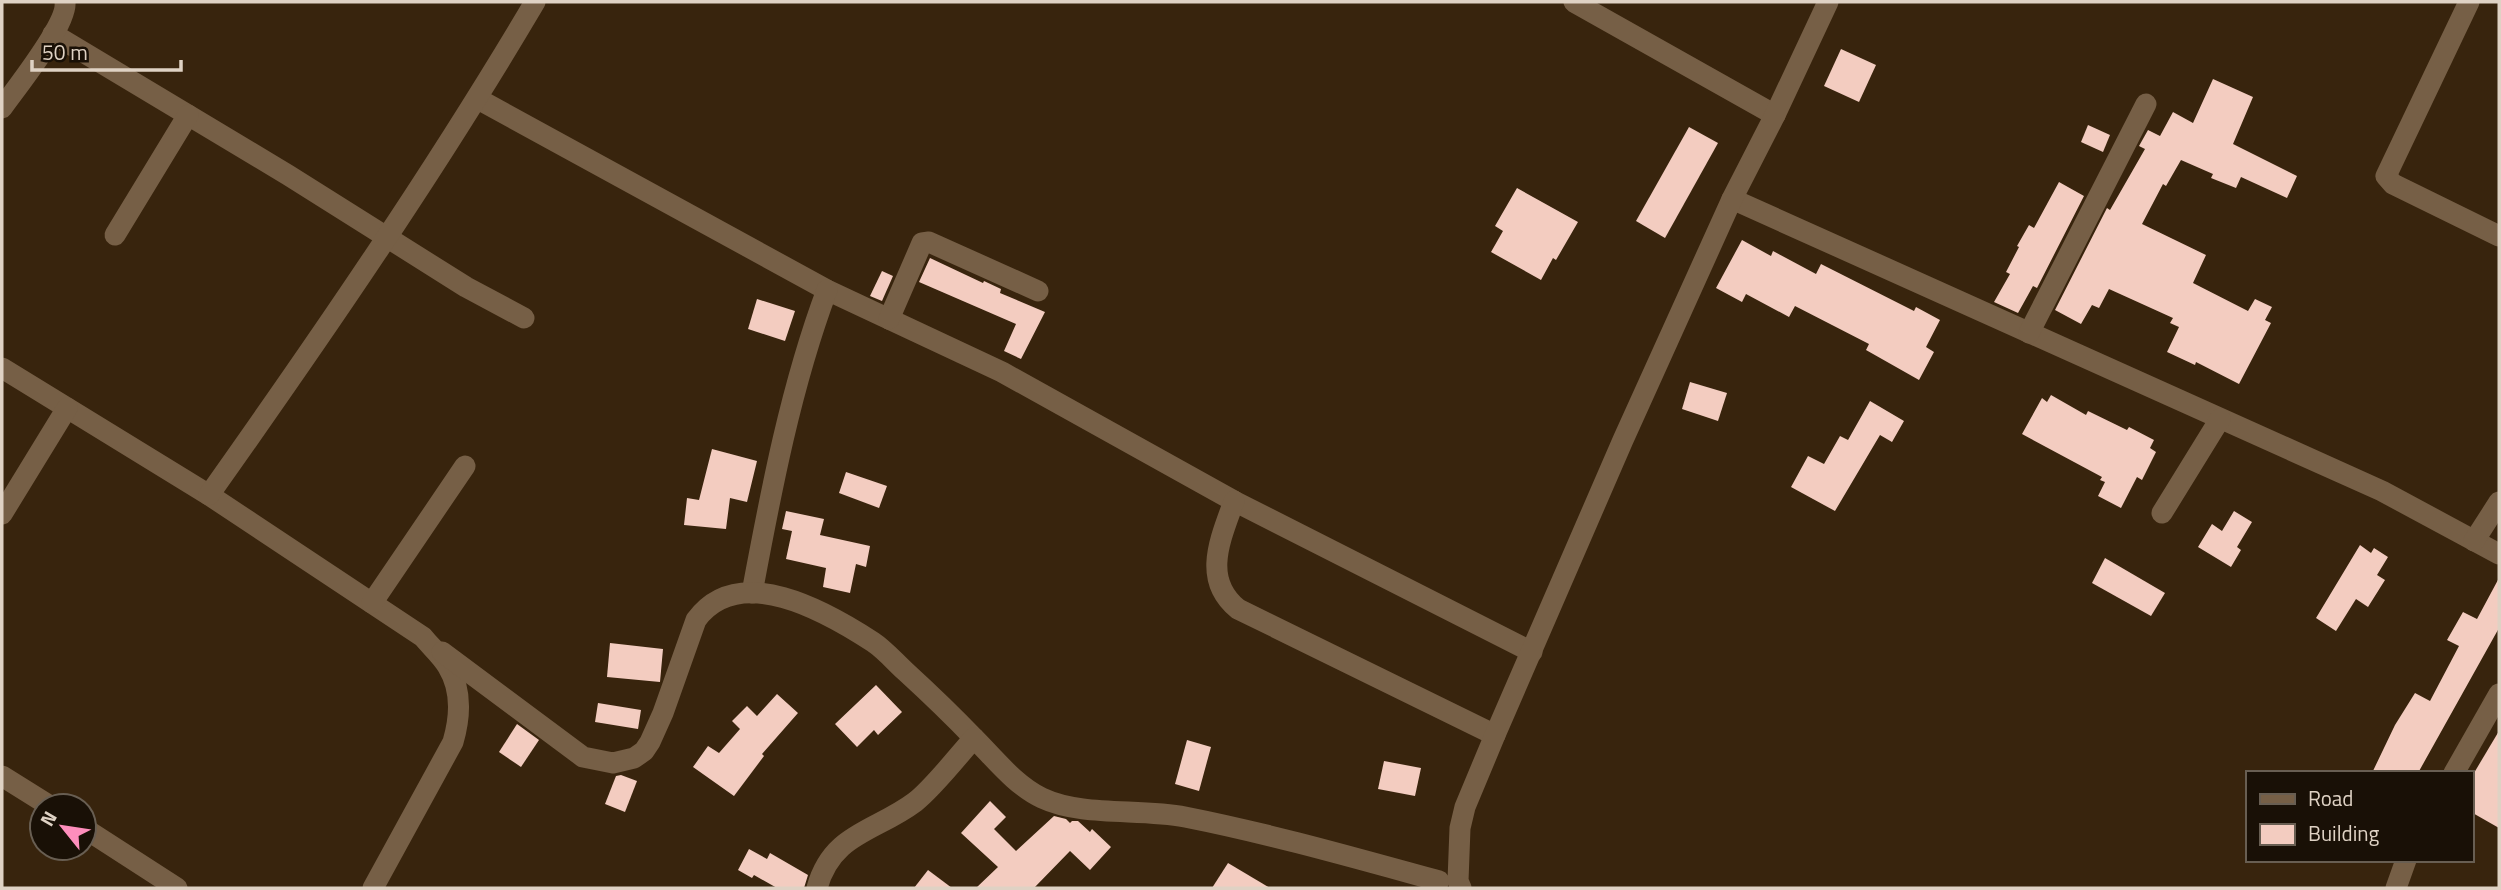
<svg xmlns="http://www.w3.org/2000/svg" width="2501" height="890" font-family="'Titillium Web',sans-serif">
<rect width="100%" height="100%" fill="#38240d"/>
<g fill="#f3ccc0">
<path d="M1841 49 1876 65 1859 102 1824 86Z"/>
<path d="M2213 79 2253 97 2233 144 2297 176 2287 198 2241 177 2236 188 2211 178 2213 174 2181 160 2166 186 2163 184 2142 224 2206 255 2193 283 2248 311 2255 299 2272 307 2265 320 2271 323 2239 384 2196 362 2195 365 2167 352 2179 327 2170 323 2173 318 2109 289 2099 308 2092 305 2081 324 2055 310 2107 208 2110 210 2145 149 2139 146 2148 130 2160 136 2173 112 2193 123Z"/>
<path d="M2088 125 2110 135 2103 152 2081 142Z"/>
<path d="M1689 127 1718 143 1665 238 1636 221Z"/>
<path d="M2059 182 2084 196 2037 288 2033 286 2018 313 1994 302 2010 274 2006 272 2019 247 2017 246 2029 225 2034 228Z"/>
<path d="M1517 188 1578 222 1556 260 1553 258 1541 280 1491 252 1503 231 1495 226Z"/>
<path d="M1742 240 1771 256 1773 251 1816 274 1821 264 1914 311 1916 307 1940 320 1926 347 1934 352 1919 380 1866 350 1869 344 1795 306 1789 317 1746 294 1742 302 1716 288Z"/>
<path d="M930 258 983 283 984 281 1001 289 1000 293 1045 312 1021 359 1004 351 1016 324 919 282Z"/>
<path d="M882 271 893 276 882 301 870 296Z"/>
<path d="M757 299 795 311 785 341 748 329Z"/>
<path d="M1690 382 1727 393 1718 421 1682 409Z"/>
<path d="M2051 395 2086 415 2088 411 2127 430 2129 427 2154 440 2150 448 2156 452 2142 480 2137 477 2121 508 2098 496 2105 482 2100 480 2102 477 2022 434 2042 398 2047 402Z"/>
<path d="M1870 401 1904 421 1892 442 1880 435 1835 511 1791 487 1808 456 1824 464 1840 436 1848 440Z"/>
<path d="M712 449 757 461 747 502 730 498 726 529 684 525 687 498 699 500Z"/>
<path d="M846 472 887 486 879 508 839 493Z"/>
<path d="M786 511 824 519 820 535 870 546 866 567 856 564 850 593 823 587 826 568 786 559 792 531 782 529Z"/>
<path d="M2234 511 2252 522 2237 547 2241 550 2231 567 2198 547 2212 524 2222 531Z"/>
<path d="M2360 545 2371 553 2374 548 2388 557 2377 575 2385 580 2368 607 2356 599 2336 631 2316 618Z"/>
<path d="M2105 558 2165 593 2151 616 2092 583Z"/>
<path d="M2499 578V628L2418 773H2372L2395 725 2415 693 2430 701 2459 646 2447 640 2463 612 2477 619Z"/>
<path d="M610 643 663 649 660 682 607 677Z"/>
<path d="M876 685 902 712 878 735 874 730 857 747 835 724Z"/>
<path d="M777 694 798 713 762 754 764 756 734 796 693 767 708 746 719 753 740 729 732 721 747 706 757 716Z"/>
<path d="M598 703 641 710 638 729 595 722Z"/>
<path d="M517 724 539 740 521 767 499 752Z"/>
<path d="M2499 731V828L2471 812V778Z"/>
<path d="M1187 740 1211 747 1199 791 1175 784Z"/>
<path d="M1384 761 1421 768 1415 796 1378 789Z"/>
<path d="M621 775 637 781 625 812 605 804 616 776Z"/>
<path d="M990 801 1006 817 994 829 1016 851 1054 816 1066 819 1070 823 1072 821H1078L1090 832 1092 829 1111 847 1090 870 1070 851 1034 888H976L998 867 961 833Z"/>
<path d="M749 849 767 859 770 853 808 875 804 888H777L754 875 752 878 738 870Z"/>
<path d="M1228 863 1270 888H1212Z"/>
<path d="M928 870 952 888H914Z"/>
</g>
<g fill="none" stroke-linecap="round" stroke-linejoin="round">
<g stroke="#765f46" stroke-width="21">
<path d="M1574 2 1775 115"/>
<path d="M2469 2 2386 176 2393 184 2499 236"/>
<path d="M53 34 288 175 466 287 524 318"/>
<path d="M478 99 827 290 1002 372 1234 501 1532 652"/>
<path d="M2 108C16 88 68 24 65 2"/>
<path d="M1732 199 2382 491 2499 554"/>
<path d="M115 235 188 115"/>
<path d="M889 319 922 243 929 242 1038 291"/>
<path d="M2029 333 2146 104"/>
<path d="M2 368 209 495 423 637C431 647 442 656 448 667 462 690 460 718 453 742L373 888"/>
<path d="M209 495C323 334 435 171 535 2"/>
<path d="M1234 501C1221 538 1201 579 1238 609L1495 735"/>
<path d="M2162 513 2220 419"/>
<path d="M2 514 67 408"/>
<path d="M2474 541 2499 502"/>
<path d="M752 593C771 491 791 386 827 290"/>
<path d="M372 603 465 466"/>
<path d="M442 652 583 757 613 763 634 758 644 751 650 742 663 713 696 620C739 561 827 612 873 642 885 650 895 662 905 671 929 693 952 715 974 738"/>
<path d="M2454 773 2499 694"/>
<path d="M2 776 50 806"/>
<path d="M84 828 177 888"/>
<path d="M817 888C832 833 875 832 915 802 933 788 958 756 974 738 995 759 1016 786 1042 798 1082 817 1140 808 1185 817 1271 834 1355 858 1439 881"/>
<path d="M1461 888 1458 881 1460 828 1465 807 1495 735 1623 440 1732 199 1775 115 1828 2"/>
<path d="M2396 888 2406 860"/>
</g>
</g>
<rect width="2501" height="890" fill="none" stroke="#dfd2c4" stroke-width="7"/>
<rect x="2246" y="771" width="228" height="91" fill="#191006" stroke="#685e52" stroke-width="2"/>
<rect x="2260" y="794" width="35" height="10" fill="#765f46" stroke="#685e52" stroke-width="2"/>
<text x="2308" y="806" font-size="21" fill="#dfd2c4">Road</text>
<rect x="2260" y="824" width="35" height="21" fill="#f3ccc0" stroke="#685e52" stroke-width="2"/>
<text x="2308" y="841" font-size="21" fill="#dfd2c4">Building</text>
<g transform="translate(63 827) rotate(300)"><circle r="33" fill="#191006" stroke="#685e52" stroke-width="2"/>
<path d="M0-5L12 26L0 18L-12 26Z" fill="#fe8ebc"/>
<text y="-10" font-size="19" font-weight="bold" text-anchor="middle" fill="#dfd2c4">N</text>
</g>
<path d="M32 60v10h149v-10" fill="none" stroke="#dfd2c4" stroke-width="3.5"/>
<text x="42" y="60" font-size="21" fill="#dfd2c4" stroke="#191006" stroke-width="5" paint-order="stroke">50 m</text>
</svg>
